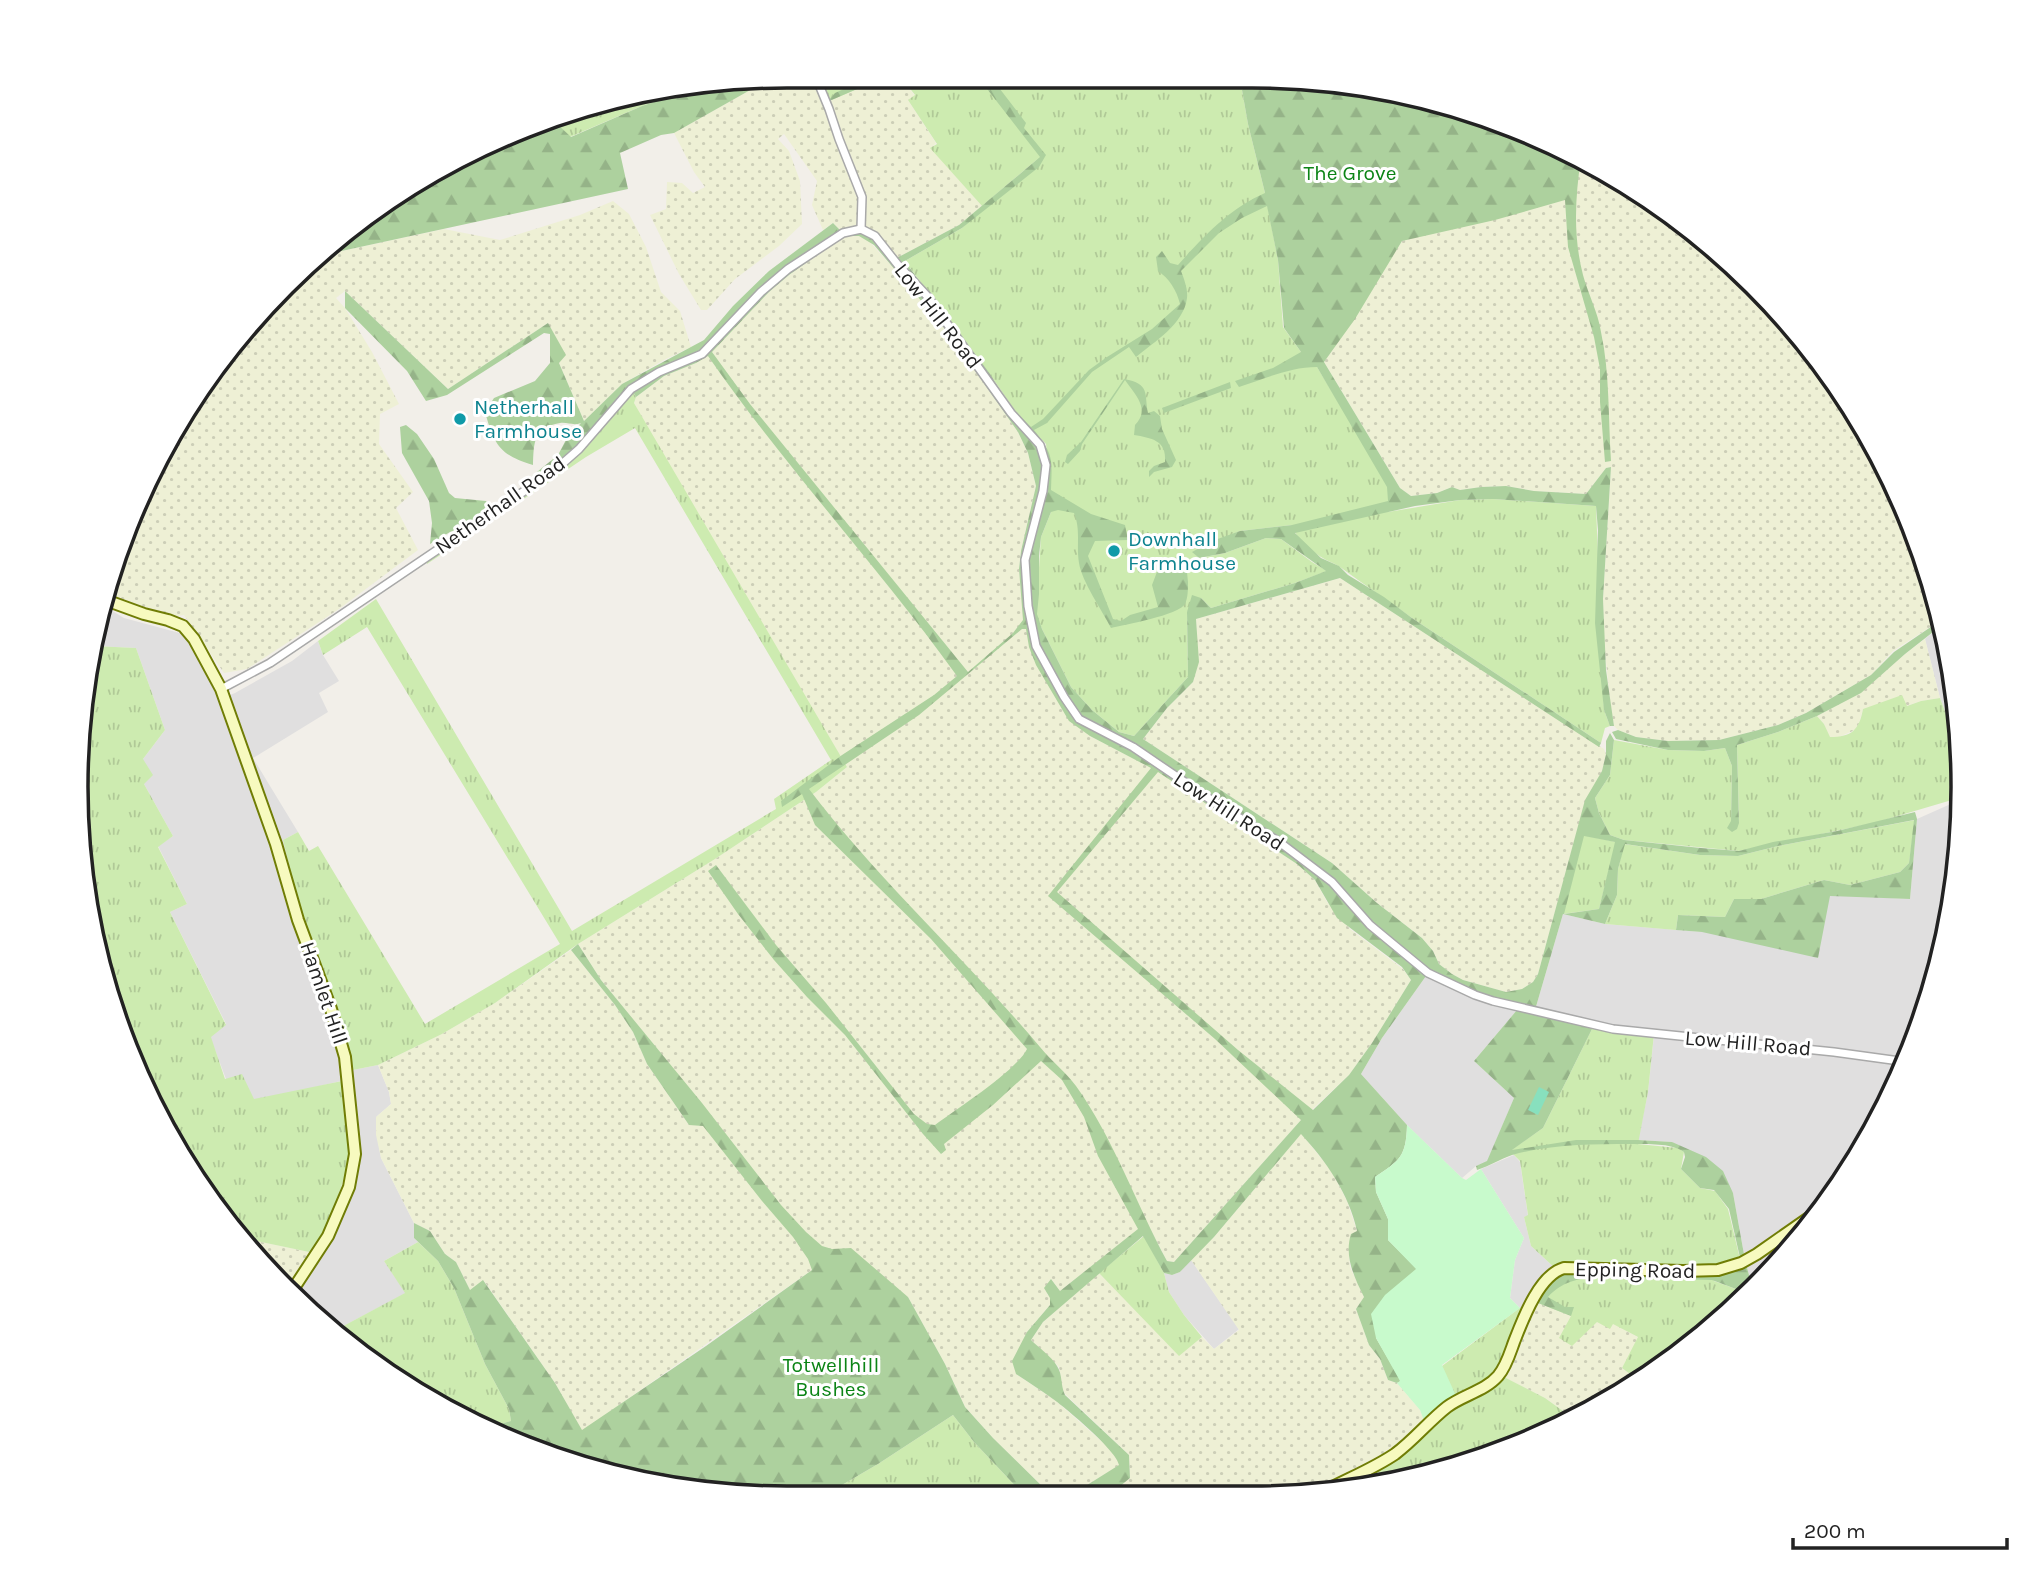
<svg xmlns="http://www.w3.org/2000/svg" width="2038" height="1573" font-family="Karla,sans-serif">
<defs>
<pattern id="farmland-dots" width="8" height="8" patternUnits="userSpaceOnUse" patternTransform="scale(1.75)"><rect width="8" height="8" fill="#eef0d5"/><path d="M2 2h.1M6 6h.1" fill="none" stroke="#ccceb7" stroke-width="1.8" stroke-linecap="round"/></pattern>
<pattern id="grass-tufts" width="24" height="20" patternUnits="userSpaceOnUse" patternTransform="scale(1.75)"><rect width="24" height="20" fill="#cdebb0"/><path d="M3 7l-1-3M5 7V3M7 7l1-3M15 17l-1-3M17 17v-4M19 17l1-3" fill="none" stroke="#b0c997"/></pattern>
<pattern id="forest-firs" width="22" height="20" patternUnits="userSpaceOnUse" patternTransform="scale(1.75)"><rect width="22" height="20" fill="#add19e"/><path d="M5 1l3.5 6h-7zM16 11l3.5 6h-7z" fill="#95b388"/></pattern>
</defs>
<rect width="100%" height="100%" fill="#f2efe9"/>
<g fill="#e0dfdf">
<path d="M99 603 124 618 187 635 202 659 220 699 235 693 292 661 318 641 323 655 339 681 319 693 328 712 253 758 298 832 283 840 353 1070 378 1065 389 1092 391 1104 376 1117 377 1135 381 1158 414 1223V1238L418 1242 384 1261 406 1293 334 1331 292 1296 349 1187 352 1153 345 1080 253 1102 226 1079 209 1034 226 1024 170 912 187 904 158 846 173 836 144 784 143 759 165 730 136 648 94 646Z"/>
<path d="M1942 625 1949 648 1959 749 1940 698 1925 639Z"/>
<path d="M1962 799 1949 926 1908 1059 1843 1182 1753 1290 1745 1260 1733 1193 1672 1142 1638 1140 1648 1092 1654 1035 1535 1010 1563 914 1605 924 1702 932 1830 895 1910 899 1917 819Z"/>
<path d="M1426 976 1446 986 1494 1004 1517 1010 1474 1061 1514 1098 1487 1162 1476 1166 1462 1178 1407 1125 1361 1074 1382 1038Z"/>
<path d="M1514 1155 1520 1162 1528 1216 1524 1217 1531 1246 1557 1270 1533 1301 1520 1308 1510 1298 1515 1260 1524 1238 1481 1169Z"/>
<path d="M1191 1260 1239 1329 1214 1349 1184 1315 1169 1292 1164 1273 1172 1275 1180 1272Z"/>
</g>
<g fill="url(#farmland-dots)">
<path d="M787 75H820L827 102 871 83 882 76H900L915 96 908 100 936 143 931 148 982 206 959 225 893 260 875 237 843 233 833 223 823 230 812 205 817 181 784 134 778 139 789 151 800 181 802 224 779 246 735 279 707 310H701L679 274 650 215 666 209 667 182 682 183 693 193 705 187 694 172 674 133 773 77Z"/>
<path d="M1581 158 1684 222 1786 317 1843 392 1909 515 1941 620 1893 651 1871 675 1806 713 1778 725 1719 740 1668 741 1636 737 1618 730 1614 726 1610 702 1604 641 1603 599 1611 467 1606 468 1586 494 1534 491 1506 486 1481 487 1460 490 1452 487 1437 493 1411 496 1400 488 1324 362 1402 241 1577 183Z"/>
<path d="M613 201 629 214 646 247 661 292 680 311 691 347 664 360 622 384 584 421 559 363 548 323 448 389 345 291 336 298 345 308 372 352 399 404 380 414 379 444 413 492 396 508 418 550 339 609 247 669 224 673 184 615 176 616 134 607 114 598 104 591 170 431 283 284 304 268 323 255 444 229 500 240 580 215Z"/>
<path d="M844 236H859L869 241 915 292 950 335 1018 432 1028 453 1036 486 1021 551 1019 569 1024 620 1090 736 1158 771 1297 864 1315 880 1327 902 1350 929 1403 969 1411 980 1372 1043 1349 1075 1301 1120 1174 1262 1167 1261 1147 1223 1060 1291 1051 1279 1047 1294 1051 1298 1050 1305 1027 1332 1016 1374 1055 1400 1109 1448 1119 1461 1120 1465 1076 1492H1048L993 1438 965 1407 945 1364 908 1297 812 1270 582 1431 555 1383 484 1281 470 1290 456 1262 445 1254 430 1231 414 1223 381 1158 376 1135V1117L391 1104 389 1092 378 1065 442 1034 495 1003 571 950 615 1005 633 1032 647 1064 689 1125 718 1124 601 980 578 944 715 859 816 792 847 767 699 521 634 403 636 397 664 376 696 363 708 355 769 292 789 275Z"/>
<path d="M1340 578 1604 749 1606 754 1602 771 1578 828 1538 974 1533 982 1522 989 1506 992 1463 980 1452 974 1439 964 1433 951 1422 938 1377 903 1332 863 1143 739 1167 708 1193 682 1197 640 1196 619Z"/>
<path d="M1925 639 1940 698 1921 701 1906 706 1863 709 1858 727 1855 730 1839 737H1829L1824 724 1817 716 1861 692 1905 654Z"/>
<path d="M1301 1133 1332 1172 1347 1201 1357 1231 1349 1253 1350 1267 1364 1297 1356 1309 1369 1345 1380 1359 1388 1380 1397 1383 1420 1410 1427 1427 1363 1470 1345 1490 1348 1491 1344 1492H1116L1115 1490 1130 1478 1129 1455 1065 1394 1060 1385 1061 1378 1059 1367 1031 1340 1043 1322 1099 1273 1179 1355 1202 1337 1214 1349 1239 1330 1191 1260 1214 1237Z"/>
<path d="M242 1238 314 1253 292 1296 283 1289Z"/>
<path d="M1533 1301 1571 1316 1613 1323 1639 1338 1622 1368 1634 1377 1628 1387 1570 1416 1545 1398 1499 1375Z"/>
</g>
<g fill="url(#grass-tufts)">
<path d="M820 75 882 76 871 83 827 102Z"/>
<path d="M900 76 1257 77 1242 90 1248 124 1265 193 1278 260 1283 327 1301 352 1317 367 1360 438 1388 487V512L1460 500 1493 499 1596 506 1604 710 1610 726 1605 728 1601 743 1412 618C1388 600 1364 585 1340 567 1334 563 1327 561 1321 557 1310 550 1295 537 1292 525L1240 531 1193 552 1199 558 1225 553 1266 538 1281 539 1312 562 1327 571 1295 583 1211 608 1201 598 1187 612 1188 677 1134 736 1119 732 1092 710 1071 687 1042 629 1036 614 1041 537 1051 512V490L1046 444 1018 415 989 373 910 268 901 270 898 265 962 228 1040 157 982 206 930 148 937 144 908 100 915 95Z"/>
<path d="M702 86 642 106 570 137 553 120 602 100Z"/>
<path d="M631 389 636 397 634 403 847 767 816 792 715 859 578 944 495 1003 442 1034 378 1065 353 1070 328 985 298 902 283 840 298 832 309 851 318 846 425 1024 560 944 367 627 323 655 318 641 376 599 572 931 776 809 774 799 831 760 635 428 586 457 427 564 423 555 535 480Z"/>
<path d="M94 646 136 648 165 730 143 759 153 775 144 784 173 836 158 847 187 904 170 912 226 1025 211 1037 225 1079 242 1074 254 1099 342 1081C345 1105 350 1131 348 1156 345 1189 326 1223 314 1253L242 1238 195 1181 130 1059 100 971 75 787Z"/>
<path d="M1902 695 1907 706 1921 701 1940 698C1952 730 1965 761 1962 797L1874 823 1739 851 1624 840 1610 835 1599 813 1595 798 1610 775 1614 740 1668 750 1704 751 1725 748 1732 766 1731 821 1739 823 1737 745 1778 732 1817 716 1824 724 1830 737C1852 737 1859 730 1863 709Z"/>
<path d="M1915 820 1909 863 1900 872 1850 885 1824 880 1761 899H1734L1725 917 1678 915 1676 930 1605 924 1617 895 1618 869 1624 844 1700 855 1738 856 1778 846Z"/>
<path d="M1583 835 1616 842 1599 909 1563 914Z"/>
<path d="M1594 1025 1654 1034 1648 1092 1638 1144 1678 1148 1684 1152 1681 1169 1700 1188 1715 1191 1728 1209 1741 1263 1709 1272 1714 1281 1736 1289 1739 1292V1303L1646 1378 1628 1387 1634 1377 1622 1368 1638 1337 1613 1324 1610 1329 1597 1322 1572 1346 1559 1338 1571 1316 1533 1301 1500 1375 1545 1398 1570 1416 1481 1460 1361 1488 1353 1483 1363 1470 1427 1427 1442 1366 1525 1304 1547 1271 1557 1270 1531 1246 1524 1217 1528 1215 1520 1161 1510 1151 1543 1128Z"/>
<path d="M1144 1236 1164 1273 1169 1292 1184 1315 1202 1337 1179 1356 1099 1273Z"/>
<path d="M418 1242 438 1261 454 1288 485 1364 509 1409 511 1421 485 1428 392 1378 334 1331 405 1293 384 1261Z"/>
<path d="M953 1415 974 1442 1021 1492H830L878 1464Z"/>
</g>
<g fill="url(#forest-firs)" fill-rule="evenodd">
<path d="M853 75 881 76 871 83 827 102 835 93 855 84Z"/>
<path d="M977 76H990L1026 123 1024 128 1046 155 1039 167 962 228 898 265 901 270 909 267 988 371 1011 407 1031 427 1043 419 1089 370 1107 357 1152 329 1180 304C1177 291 1169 278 1158 271L1156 257 1162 251 1170 263 1178 265C1203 237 1230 208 1265 193L1248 124 1242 90 1256 77H1298L1436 100 1566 149 1581 158C1575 198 1573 236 1583 275 1588 294 1598 312 1601 332 1610 374 1608 418 1611 461L1605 462 1600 402V369L1594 337 1568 247 1565 200 1495 220 1402 241 1355 319 1324 362 1400 488 1411 496 1437 493 1452 487 1460 490 1481 487 1506 486 1534 491 1586 494 1606 468 1611 467 1603 599 1606 670 1614 726H1610L1604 710 1595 623 1598 530 1596 506 1493 499 1460 500 1415 506 1295 533 1321 558 1339 566 1348 575 1384 597 1412 618 1601 743 1599 747 1340 578 1196 619 1199 662 1193 682 1167 708 1143 739 1332 863 1377 903 1422 938 1433 951 1439 964 1452 974 1463 980 1506 992 1522 989 1533 982 1538 974 1585 800 1602 771 1606 754V741L1610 733 1614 740 1610 775 1595 798 1599 813 1610 835 1624 840 1701 848 1739 851 1773 842 1837 831 1915 812 1917 819 1910 899 1830 896 1818 958 1702 932 1676 930 1678 915 1725 917 1734 899H1761L1824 880 1850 885 1900 872 1909 863 1914 820 1778 846 1738 856 1700 855 1625 844 1618 869 1617 895 1605 924 1563 914 1535 1010 1426 976 1382 1038 1361 1074 1407 1125C1406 1157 1400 1160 1375 1177L1376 1192 1388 1219V1240L1417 1269 1376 1338 1401 1381 1397 1383 1388 1380 1380 1359 1369 1345 1356 1309 1364 1297C1354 1277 1344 1256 1351 1234L1357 1231C1349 1194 1326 1161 1301 1134L1214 1237 1180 1272 1172 1275 1164 1273 1143 1236 1043 1322 1031 1340C1039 1348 1051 1356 1057 1366 1063 1375 1060 1384 1065 1395L1129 1455 1130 1478 1113 1492H1076L1119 1465C1117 1451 1067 1409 1053 1399 1041 1390 1028 1382 1016 1374L1012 1361 1027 1332 1050 1305V1298L1044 1288 1051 1279 1060 1291 1138 1229 1098 1156 1084 1117 1062 1080 1041 1061 993 1105 944 1144 946 1150 941 1154 923 1134 845 1035 807 997 774 960 738 914 708 871 716 865 776 945 826 1003 914 1114 927 1124 935 1125C957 1109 1017 1070 1027 1049L931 939 815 825 802 794 782 807 781 801 842 755 934 695 957 676C878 566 785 467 708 356L696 363 664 376 636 397 632 390 579 449 537 482 532 476 558 455 567 438 581 423C573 426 568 422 560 423 533 428 534 442 533 465 499 455 494 444 485 412L494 398 535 381 550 363V334L544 333 447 395 426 401 407 371 345 308V291L448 389 548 323 566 355 559 363 584 421 622 384 704 340 733 306 769 271 833 223 843 233 861 229 875 237 893 260 959 225 1040 157ZM1267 206 1278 260 1284 328 1301 352 1273 368 1235 381 1239 387C1264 379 1290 367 1317 367L1387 487 1388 501 1292 525 1240 531 1212 541 1192 552 1199 558 1225 553 1266 538 1281 539 1326 571 1295 583 1211 608 1201 598 1192 595 1187 612 1188 677 1134 736 1119 732 1092 710 1071 687 1042 629 1037 614 1039 594V556L1041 537 1051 512 1058 510 1074 513C1081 530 1076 545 1079 563 1082 582 1102 610 1111 628 1124 625 1179 615 1185 604 1188 598 1188 589 1188 582 1187 572 1187 564 1181 555L1160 564 1152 585 1158 607 1130 615 1121 621 1113 619 1088 556 1095 541 1128 540 1125 525 1091 514 1051 490C1052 458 1054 455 1034 430L1047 423 1092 372 1129 347 1136 357C1154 342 1184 324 1187 298 1188 289 1184 279 1181 271L1219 233 1242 218ZM844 236H859L874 245 950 335 1018 432 1028 453 1036 486 1021 551 1019 569 1023 620 1013 633 968 672 750 404 712 352 769 292 789 275ZM1022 629H1026L1029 647 1036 665 1069 721 1090 736 1151 768 1048 896 1215 1039 1301 1120 1174 1262 1167 1261C1136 1204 1114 1139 1076 1086 1066 1072 1051 1061 1040 1047 966 959 879 881 809 789L919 715ZM1158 772 1297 864 1315 880 1337 918 1402 967 1411 980 1372 1043 1349 1075 1313 1110 1238 1050 1057 892ZM1584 836 1615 842 1599 909 1564 914Z"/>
<path d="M769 78 768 80 674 133 661 135 620 153 628 189 323 255 304 268 431 171 553 120 571 137 642 106 702 86Z"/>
<path d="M1124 379C1151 384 1144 394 1148 413L1154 411 1160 416 1162 429 1176 460 1172 467 1154 472 1149 477V471L1154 466 1165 462C1167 440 1151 438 1134 435L1135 425C1151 409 1135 395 1125 380L1082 444 1080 451 1068 464 1065 462 1067 455 1081 442Z"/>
<path d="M1230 382 1231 388 1164 413 1162 408Z"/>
<path d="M406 425 417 434 434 459 449 493 455 498 486 501 490 509 486 519 450 532 430 544 432 523 429 501 402 453 400 427Z"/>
<path d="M1941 620 1942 625 1905 654 1861 693 1817 716 1778 732 1737 745 1739 823 1737 829 1732 832 1727 828 1731 821 1732 766 1725 748 1704 751 1668 750 1616 739 1612 732 1618 730 1636 737 1668 741 1719 740 1778 725 1806 713 1871 675 1894 652Z"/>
<path d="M578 944 601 980 702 1103 781 1205 806 1232 822 1246 832 1249 851 1248 908 1297 945 1364 965 1407 993 1438 1048 1492H1021L974 1442 953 1415 878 1464 830 1492H693L515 1444 485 1428 511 1421 509 1409 485 1364 454 1288 438 1261 414 1238V1223L430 1231 445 1254 456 1262 470 1290 483 1280 555 1383 582 1430 706 1346 812 1270 808 1259 793 1237 762 1201 703 1126 689 1125 647 1064 633 1032 615 1005 571 950Z"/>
<path d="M1517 1010 1594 1025 1543 1128 1512 1150 1576 1140H1638L1672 1142 1706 1157 1723 1171 1733 1193 1745 1260 1753 1290 1739 1303V1292L1736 1289 1712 1280 1598 1277C1579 1278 1561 1282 1548 1297L1565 1307H1574L1571 1316 1533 1301 1557 1270 1683 1271 1741 1262 1729 1209 1714 1190 1700 1188 1681 1169 1685 1157 1684 1152C1669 1142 1649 1145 1631 1144 1591 1144 1552 1144 1512 1155 1500 1159 1490 1166 1477 1170L1476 1166 1487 1161 1514 1098 1474 1061Z"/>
</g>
<path fill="#c8facc" d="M1407 1125 1462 1178 1466 1180 1481 1169 1524 1238 1515 1260 1510 1298 1520 1308 1442 1365 1457 1398 1426 1426 1420 1410 1397 1383 1400 1381 1376 1338 1371 1314 1385 1295 1416 1269 1388 1240V1219L1376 1192 1375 1177C1400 1160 1406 1157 1407 1125Z"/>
<path fill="#88e0be" d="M1539 1087 1549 1092 1538 1115 1528 1110Z"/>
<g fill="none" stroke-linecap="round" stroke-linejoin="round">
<g stroke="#a9a9a9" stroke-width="10">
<g id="street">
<path d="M815 75 829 109 839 139 862 197 861 229"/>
<path d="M861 229 875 236 898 265 928 297 1011 413 1040 445 1046 465 1043 491 1025 560 1028 606 1036 646 1064 697 1079 719 1133 747 1223 808 1278 841 1332 882 1370 925 1428 973 1475 995 1493 1001 1613 1029 1834 1052 1907 1062"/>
<path d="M221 689 270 663 554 471 579 449 631 389 659 372 702 354 761 292 788 269 843 233 861 229"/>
<path d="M1928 994C1930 972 1939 926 1951 907"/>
</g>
</g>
<g stroke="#707d05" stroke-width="14">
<g id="secondary">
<path d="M102 596 111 602 144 614 168 620 183 626 194 639 221 689 276 844 298 920 331 1009 345 1057 355 1154 349 1187 328 1236 290 1294"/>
<path d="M1323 1492C1347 1479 1373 1469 1395 1454 1414 1440 1429 1421 1447 1407 1463 1395 1485 1391 1498 1376 1506 1367 1510 1353 1514 1342 1523 1319 1539 1275 1564 1268L1683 1271 1718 1270 1741 1263 1757 1254 1820 1210"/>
</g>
</g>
<use href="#street" stroke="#fff" stroke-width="7"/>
<use href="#secondary" stroke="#f7fabf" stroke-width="10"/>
</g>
<g fill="#0f9aa8" stroke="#fff" stroke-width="2.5">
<circle cx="460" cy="419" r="7"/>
<circle cx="1114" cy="551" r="7"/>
</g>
<g text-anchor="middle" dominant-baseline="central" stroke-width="6" stroke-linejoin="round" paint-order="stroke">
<g font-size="21" fill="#0c8416" stroke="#fff">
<text x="1350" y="173">The Grove</text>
<text x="831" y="1365">Totwellhill<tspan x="831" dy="24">Bushes</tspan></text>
</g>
<g font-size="21" fill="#222" stroke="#fff">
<text transform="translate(938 316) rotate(52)">Low Hill Road</text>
<text transform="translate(500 505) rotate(-35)">Netherhall Road</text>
<text transform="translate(1229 811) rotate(33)">Low Hill Road</text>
<text transform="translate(324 993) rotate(71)">Hamlet Hill</text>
<text transform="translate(1748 1043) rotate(5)">Low Hill Road</text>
<text transform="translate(1635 1270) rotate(1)">Epping Road</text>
</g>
<g font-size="21" fill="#0d838f" stroke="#fff" text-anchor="start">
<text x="474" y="407">Netherhall<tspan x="474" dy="24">Farmhouse</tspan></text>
<text x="1128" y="539">Downhall<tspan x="1128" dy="24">Farmhouse</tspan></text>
</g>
</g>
<path d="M0 0H2038V1573H0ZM787 88H1252A699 699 0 0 1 1951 787V787A699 699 0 0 1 1252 1486H787A699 699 0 0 1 88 787V787A699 699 0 0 1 787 88Z" fill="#fff" fill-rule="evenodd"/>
<path fill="none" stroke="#222" stroke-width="3.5" d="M787 88H1252A699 699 0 0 1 1951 787V787A699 699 0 0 1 1252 1486H787A699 699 0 0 1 88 787V787A699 699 0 0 1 787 88Z"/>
<path d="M1793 1538v10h214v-10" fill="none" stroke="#222222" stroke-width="3.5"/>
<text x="1804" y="1538" font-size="21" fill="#222222" stroke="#ffffff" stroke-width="5" paint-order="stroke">200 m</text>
</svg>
